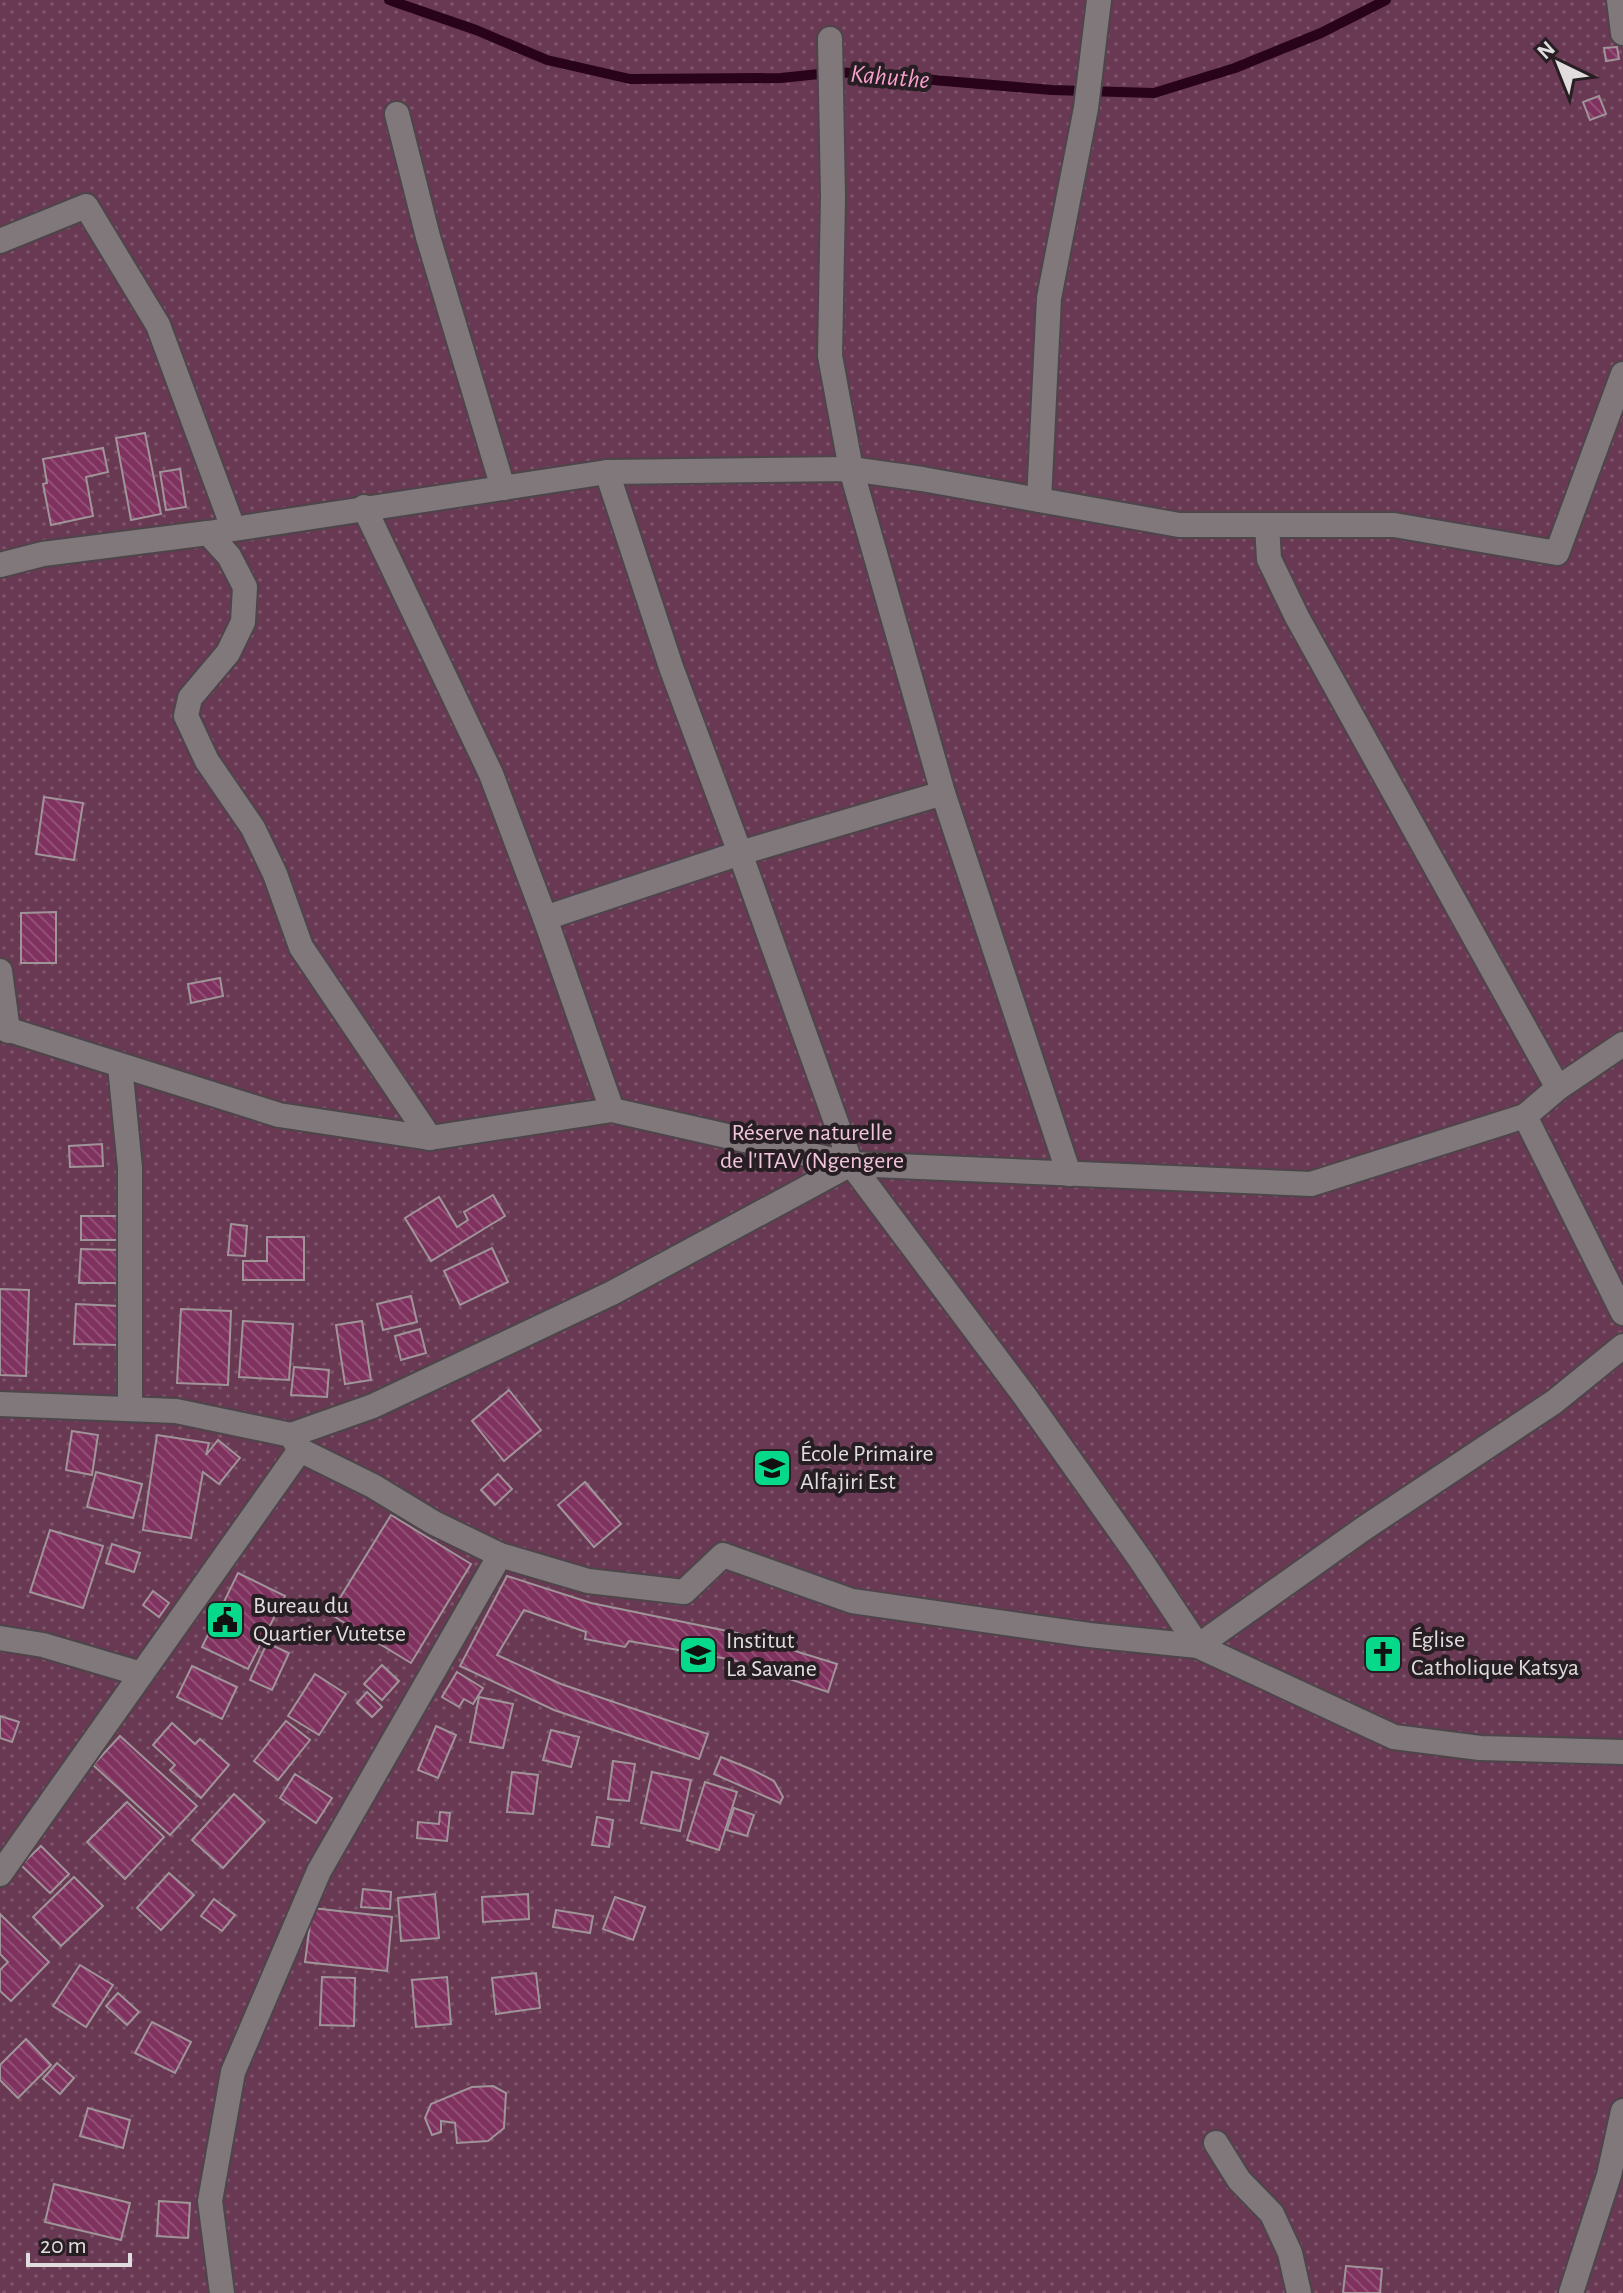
<svg xmlns="http://www.w3.org/2000/svg" width="1623" height="2293" font-family="'Alegreya Sans',sans-serif">
<defs>
<pattern id="park-dots" width="8" height="8" patternUnits="userSpaceOnUse" patternTransform="scale(2)"><rect width="8" height="8" fill="#693953"/><path d="M2 2h.1M6 6h.1" fill="none" stroke="#7e556b" stroke-width="1.8" stroke-linecap="round"/></pattern>
<pattern id="building-back-hatch" width="6" height="6" patternUnits="userSpaceOnUse" patternTransform="scale(2)"><rect width="6" height="6" fill="#80325f"/><path d="M-1 5l2 2M0 0l6 6M5-1l2 2" fill="none" stroke="#924f76"/></pattern>
</defs>
<rect width="100%" height="100%" fill="#30282b"/>
<rect fill="url(#park-dots)" x="0" y="0" width="1623" height="2293"/>
<g fill="none" stroke-linecap="round" stroke-linejoin="round">
<path stroke="#29031a" stroke-width="10" d="M389 0 476 30 547 60 630 79 781 78 838 72 1052 90 1154 93 1235 68 1321 33 1386 0"/>
</g>
<g fill="url(#building-back-hatch)" stroke="#9f9599" stroke-width="2">
<path d="M1617 47 1619 59 1606 61 1604 48Z"/>
<path d="M1599 96 1606 114 1590 120 1583 102Z"/>
<path d="M145 433 161 514 131 520 116 438Z"/>
<path d="M103 448 108 472 86 477 93 516 51 525 43 484 47 483 43 459Z"/>
<path d="M180 469 186 507 166 510 160 472Z"/>
<path d="M44 797 83 803 74 860 36 854Z"/>
<path d="M56 912V963H21V913Z"/>
<path d="M220 978 223 996 191 1003 188 984Z"/>
<path d="M102 1144 103 1166 70 1167 69 1146Z"/>
<path d="M493 1195 505 1216 431 1261 405 1218 439 1197 457 1227 468 1220 464 1212Z"/>
<path d="M81 1216H120L119 1240H81Z"/>
<path d="M231 1224 247 1226 245 1256 228 1255Z"/>
<path d="M267 1237H304V1280H243V1261H267Z"/>
<path d="M492 1248 508 1282 460 1305 444 1271Z"/>
<path d="M81 1249 120 1250V1283H79Z"/>
<path d="M0 1289 29 1290 26 1376 0 1375Z"/>
<path d="M411 1296 417 1322 383 1330 377 1304Z"/>
<path d="M76 1304 120 1306 118 1345 74 1344Z"/>
<path d="M181 1309 231 1311 228 1385 177 1383Z"/>
<path d="M243 1321 293 1324 289 1380 239 1377Z"/>
<path d="M362 1321 371 1380 345 1384 336 1325Z"/>
<path d="M420 1329 426 1353 401 1360 395 1336Z"/>
<path d="M294 1367 329 1370 327 1397 291 1395Z"/>
<path d="M509 1390 541 1430 504 1461 472 1421Z"/>
<path d="M72 1431 98 1435 92 1475 66 1470Z"/>
<path d="M157 1435 209 1443 206 1455 218 1440 240 1458 219 1484 203 1472 191 1538 143 1530Z"/>
<path d="M96 1472 142 1484 133 1518 87 1507Z"/>
<path d="M498 1474 512 1489 495 1505 481 1490Z"/>
<path d="M585 1482 621 1524 594 1547 558 1505Z"/>
<path d="M391 1515 471 1564 411 1663 330 1614Z"/>
<path d="M50 1530 103 1546 83 1608 30 1592Z"/>
<path d="M112 1544 140 1553 134 1572 106 1563Z"/>
<path d="M238 1573 285 1596 248 1669 202 1647Z"/>
<path d="M507 1576 591 1603 737 1633 837 1664 828 1692 733 1660 629 1641 625 1647 585 1639 586 1632 524 1610 497 1655 561 1684 708 1734 699 1759 554 1710 460 1666Z"/>
<path d="M153 1591 169 1603 159 1617 143 1605Z"/>
<path d="M267 1643 289 1653 272 1690 250 1680Z"/>
<path d="M382 1665 399 1681 382 1700 364 1684Z"/>
<path d="M192 1666 237 1687 222 1719 177 1697Z"/>
<path d="M457 1672 483 1688 473 1704 464 1699 459 1707 442 1697Z"/>
<path d="M315 1674 346 1694 319 1735 288 1716Z"/>
<path d="M367 1692 382 1707 372 1717 357 1703Z"/>
<path d="M479 1697 513 1704 503 1748 470 1742Z"/>
<path d="M0 1716 19 1722 12 1742 0 1738Z"/>
<path d="M286 1721 310 1740 278 1780 254 1761Z"/>
<path d="M172 1723 195 1744 200 1739 229 1765 201 1798 170 1770 175 1765 153 1745Z"/>
<path d="M436 1726 456 1735 438 1778 418 1770Z"/>
<path d="M551 1730 579 1737 571 1767 543 1760Z"/>
<path d="M120 1736 197 1806 170 1835 93 1765Z"/>
<path d="M721 1757 753 1770 774 1781 783 1797 780 1803 714 1774Z"/>
<path d="M613 1761 635 1764 629 1801 608 1799Z"/>
<path d="M512 1772 538 1775 533 1814 507 1812Z"/>
<path d="M652 1772 691 1780 680 1831 641 1823Z"/>
<path d="M295 1774 332 1798 316 1823 280 1798Z"/>
<path d="M705 1782 737 1792 719 1850 687 1840Z"/>
<path d="M234 1794 265 1822 223 1868 192 1840Z"/>
<path d="M127 1802 164 1837 125 1879 87 1842Z"/>
<path d="M734 1808 754 1815 747 1836 727 1830Z"/>
<path d="M440 1812 450 1813 447 1841 417 1838 418 1822 439 1824Z"/>
<path d="M597 1817 613 1820 609 1847 592 1845Z"/>
<path d="M41 1846 69 1874 50 1893 21 1865Z"/>
<path d="M169 1873 194 1895 161 1930 137 1908Z"/>
<path d="M74 1877 103 1906 61 1946 33 1917Z"/>
<path d="M363 1889 391 1892 390 1909 361 1907Z"/>
<path d="M435 1894 439 1938 401 1941 398 1898Z"/>
<path d="M528 1894 529 1919 483 1922 482 1897Z"/>
<path d="M615 1897 645 1907 633 1940 603 1929Z"/>
<path d="M214 1899 235 1915 222 1931 201 1916Z"/>
<path d="M312 1908 392 1917 387 1971 305 1962Z"/>
<path d="M556 1910 593 1916 590 1933 553 1927Z"/>
<path d="M0 1914 49 1962 11 2001 0 1991V1970L8 1962 0 1954Z"/>
<path d="M80 1965 113 1985 86 2027 53 2006Z"/>
<path d="M536 1973 540 2008 496 2014 492 1978Z"/>
<path d="M322 1977 355 1978 354 2026 320 2025Z"/>
<path d="M447 1977 451 2024 416 2027 412 1980Z"/>
<path d="M118 1993 139 2012 127 2025 106 2006Z"/>
<path d="M152 2022 191 2042 175 2073 135 2053Z"/>
<path d="M26 2039 51 2065 18 2098 0 2080V2065Z"/>
<path d="M57 2063 74 2078 60 2094 43 2079Z"/>
<path d="M493 2086 506 2093 504 2128 488 2141 457 2143 455 2123 441 2121V2132L432 2135 425 2118 431 2104 472 2087Z"/>
<path d="M88 2108 130 2120 123 2148 80 2136Z"/>
<path d="M54 2184 130 2203 121 2240 45 2222Z"/>
<path d="M159 2201 190 2203 188 2238 157 2236Z"/>
<path d="M1346 2266 1382 2269 1380 2293H1343Z"/>
</g>
<g fill="none" stroke-linecap="round" stroke-linejoin="round">
<g stroke="#4c4549" stroke-width="28">
<g id="minor">
<path d="M1619 0 1623 33"/>
<path d="M830 39 833 197 830 356 851 469 943 793 1069 1174"/>
<path d="M397 114 428 237 503 488"/>
<path d="M0 241 86 206 158 325 233 528"/>
<path d="M607 472 671 667 740 853 851 1164 1024 1395 1140 1559 1198 1646"/>
<path d="M1039 500 1049 298 1086 108 1099 0"/>
<path d="M364 507 491 774 545 918 612 1110"/>
<path d="M1267 525 1269 559 1297 617 1558 1088"/>
<path d="M208 533 229 556 245 587 243 622 228 653 190 698 186 716 207 761 253 828 275 874 301 947 430 1138"/>
<path d="M0 565 43 554 208 533 607 472 851 469 922 479 1179 525H1394L1557 553 1623 374"/>
<path d="M545 918 740 853 943 793"/>
<path d="M0 971 8 1031"/>
<path d="M0 1027 279 1115 430 1138 612 1110 851 1164 1311 1184 1525 1116 1558 1088 1623 1044"/>
<path d="M120 1066 130 1168V1409"/>
<path d="M1525 1116 1623 1313"/>
<path d="M0 1404 176 1411 291 1435 373 1406 612 1293 851 1164"/>
<path d="M291 1435 300 1450 373 1486 434 1523 500 1555 588 1581 684 1592 723 1555 852 1601 1089 1635 1198 1646 1394 1737 1480 1748 1623 1752"/>
<path d="M0 1638 43 1645 141 1674"/>
<path d="M1198 1646 1363 1529 1554 1402 1623 1346"/>
<path d="M0 1874 300 1450"/>
<path d="M1216 2143 1239 2180 1272 2214 1290 2253 1299 2293"/>
<path d="M222 2293 210 2201 233 2072 319 1871 500 1555"/>
<path d="M1571 2293 1609 2175 1623 2111"/>
</g>
</g>
<use href="#minor" stroke="#81787c" stroke-width="24"/>
</g>
<defs>
<g id="school-square" transform="scale(2)"><rect x="-9" y="-9" width="18" height="18" rx="4" fill="#07d98b" stroke="#261e22"/><path d="M0-5L7-2L0 1L-7-2ZM-4 1L0 2.5L4 1V4Q0 6-4 4Z" fill="#111"/></g>
<g id="civic-square" transform="scale(2)"><rect x="-9" y="-9" width="18" height="18" rx="4" fill="#07d98b" stroke="#261e22"/><path d="M-.6-6.5H3V-4.5H.6V-3L4-1V1h2V6H-6V1h2V-1L-.6-3ZM-1.2 2.5V6h2.4V2.5Z" fill="#111"/></g>
<g id="church-square" transform="scale(2)"><rect x="-9" y="-9" width="18" height="18" rx="4" fill="#07d98b" stroke="#261e22"/><path d="M-1.2-6h2.4v3.5h3.3v2.4h-3.3V6h-2.4V-.1h-3.3v-2.4h3.3Z" fill="#111"/></g>
</defs>
<g fill-rule="evenodd">
<use href="#school-square" x="772" y="1468"/>
<use href="#civic-square" x="225" y="1620"/>
<use href="#church-square" x="1383" y="1654"/>
<use href="#school-square" x="698" y="1655"/>
</g>
<g text-anchor="middle" dominant-baseline="central" stroke-width="8" stroke-linejoin="round" paint-order="stroke">
<g font-size="24" fill="#f3c5dc" stroke="#261e22">
<text x="812" y="1133">Réserve naturelle<tspan x="812" dy="28">de l'ITAV (Ngengere</tspan></text>
</g>
<g font-size="24" fill="#e1dcde" stroke="#261e22" text-anchor="start">
<text x="800" y="1454">École Primaire<tspan x="800" dy="28">Alfajiri Est</tspan></text>
<text x="253" y="1606">Bureau du<tspan x="253" dy="28">Quartier Vutetse</tspan></text>
<text x="1411" y="1640">Église<tspan x="1411" dy="28">Catholique Katsya</tspan></text>
<text x="726" y="1641">Institut<tspan x="726" dy="28">La Savane</tspan></text>
</g>
<g font-size="26" font-style="italic" fill="#f99fce" stroke="#261e22">
<text transform="translate(890 77) rotate(5)">Kahuthe</text>
</g>
</g>
<g transform="translate(1559 64) rotate(317)" stroke="#261e22" stroke-width="6" paint-order="stroke">
<path d="M0-6L14 30L0 20L-14 30Z" fill="#e1dcde"/>
<text y="-12" font-size="22" font-weight="bold" text-anchor="middle" fill="#e1dcde">N</text>
</g>
<path d="M28 2253v12h102v-12" fill="none" stroke="#e1dcde" stroke-width="4"/>
<text x="40" y="2253" font-size="24" fill="#e1dcde" stroke="#261e22" stroke-width="6" paint-order="stroke">20 m</text>
</svg>
